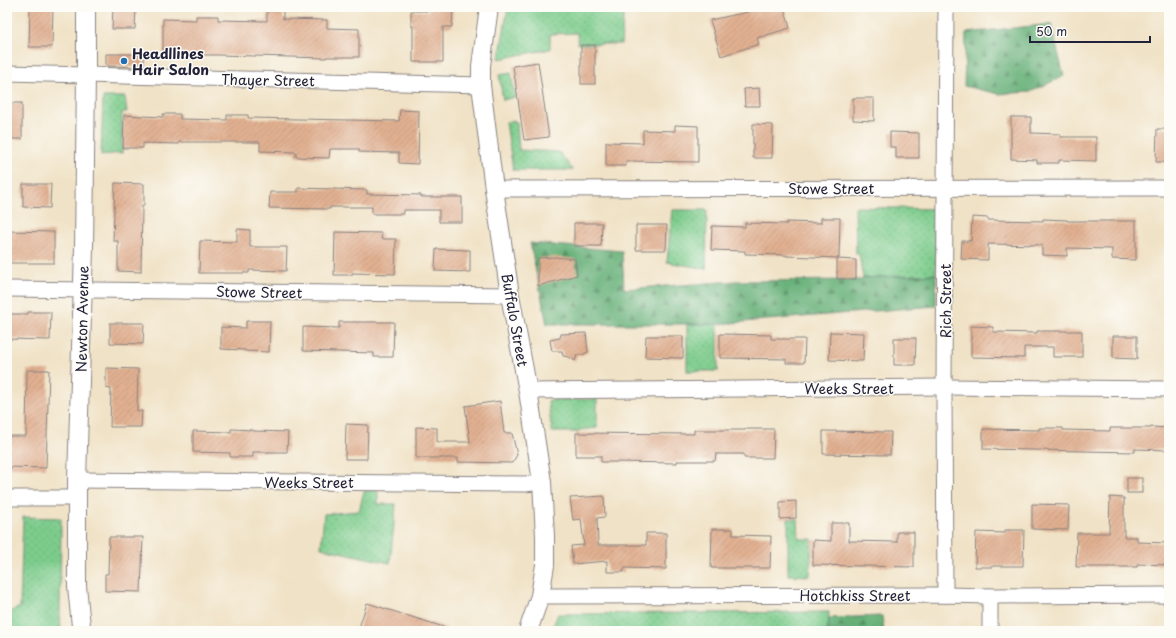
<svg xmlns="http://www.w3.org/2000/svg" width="1176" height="638" font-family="'Playpen Sans',sans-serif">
<defs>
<pattern id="grass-dots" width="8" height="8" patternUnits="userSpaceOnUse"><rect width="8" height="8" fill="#7dcc8c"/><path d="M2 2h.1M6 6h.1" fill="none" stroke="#6caf7a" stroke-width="1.8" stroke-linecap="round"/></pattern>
<pattern id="forest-firs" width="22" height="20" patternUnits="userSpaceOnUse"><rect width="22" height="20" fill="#66b078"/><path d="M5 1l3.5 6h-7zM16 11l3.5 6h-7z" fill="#548f64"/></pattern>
<pattern id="building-hatch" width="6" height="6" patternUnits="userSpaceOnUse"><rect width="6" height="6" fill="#e1b091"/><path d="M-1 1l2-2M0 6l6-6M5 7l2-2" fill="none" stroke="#c1977e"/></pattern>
</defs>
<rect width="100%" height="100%" fill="#fdfcf7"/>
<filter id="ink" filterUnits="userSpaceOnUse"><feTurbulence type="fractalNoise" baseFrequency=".025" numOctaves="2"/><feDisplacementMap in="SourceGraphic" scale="8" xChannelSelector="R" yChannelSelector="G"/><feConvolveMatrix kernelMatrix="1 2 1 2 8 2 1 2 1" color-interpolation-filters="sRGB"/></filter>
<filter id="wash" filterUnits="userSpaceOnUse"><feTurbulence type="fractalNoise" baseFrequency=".012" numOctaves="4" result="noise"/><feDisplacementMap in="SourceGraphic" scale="16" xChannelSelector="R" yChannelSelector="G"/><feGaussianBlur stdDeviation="0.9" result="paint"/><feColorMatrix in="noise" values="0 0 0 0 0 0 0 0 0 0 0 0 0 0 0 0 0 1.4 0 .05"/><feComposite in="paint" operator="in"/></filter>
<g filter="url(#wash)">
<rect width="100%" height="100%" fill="#f0e2c6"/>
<g fill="url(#grass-dots)" stroke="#507764">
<path d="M508 7H624L621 44H578L577 33 550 34V49L499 59Z"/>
<path d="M511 73 515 97 503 100 499 75Z"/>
<path d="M103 97H125L127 112H122V153L101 155Z"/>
<path d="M514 120 515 122H517L519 150 559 152 573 170H513L506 122Z"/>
<path d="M855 207 936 209V274L863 278 859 254H856Z"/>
<path d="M672 210H707L706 269 667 262Z"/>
<rect x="687" y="324" width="31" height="47"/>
<path d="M597 399V428L579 430 578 432H552L548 402 549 400Z"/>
<path d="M378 490V504H396L390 563 321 548 324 514 359 511 364 491Z"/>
<path d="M23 517 61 518 60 613 61 631H7V613L20 607Z"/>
<path d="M788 519H798L799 539H812L810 576 788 575Z"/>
<path d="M829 612 828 631H551L558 614Z"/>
</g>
<g fill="url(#forest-firs)" stroke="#44695a">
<path d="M1051 24 1064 76 1030 92 999 94 964 86 966 33Z"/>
<path d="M530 243 622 251 624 289 736 281 862 280 863 278 936 274V306L718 324H547Z"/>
<path d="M882 616 884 631H828L829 618Z"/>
</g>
<g id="blocks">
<g fill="url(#building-hatch)">
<path d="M30 7H53L52 47H29Z"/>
<path d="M113 7H136L135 29H112Z"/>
<path d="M267 7H283V19L327 20V28L359 29V57H326V58L218 55H163V19L196 20V16H218V20L267 21Z"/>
<path d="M428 7H453L452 27H443V62H413V26H411V11H428Z"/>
<path d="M747 7H784L790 28 757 38 759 44 721 56 710 20 748 12Z"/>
<rect x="581" y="45" width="14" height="39"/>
<path d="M106 54H144V67L106 66Z"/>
<path d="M538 62 549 137 524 140 513 66Z"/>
<path d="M759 88 760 106H745L744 89Z"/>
<path d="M853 98H874V121L853 120Z"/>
<rect x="7" y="103" width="15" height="36"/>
<path d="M400 110 419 111 418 164 399 163V153L359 152V149H330L329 158 296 157V152L260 151V142H179V144L143 143V148H123L124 115 163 117V114H180V119L227 120V115H248V118L399 121Z"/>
<path d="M1011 117H1031V133L1060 134V137H1096V161L1059 160V163H1037V160L1011 159Z"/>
<path d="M753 124 773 125 772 158H753Z"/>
<path d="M675 125 698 126V162L626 161V166H606V142L643 143V130L675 131Z"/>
<path d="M1157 129H1169V162H1156Z"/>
<path d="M890 132 919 133V158H896V147H890Z"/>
<path d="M115 183 144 184V206H142L141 272 118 271V241H113Z"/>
<path d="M23 184H51L50 208 23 207Z"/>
<path d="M298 188 367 190V194L421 195V197H462V222H439V210H403V214H372V207H330V209L269 208 270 192H298Z"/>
<path d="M972 217 988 218V220L1043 221V219L1067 220V221H1136V260L1112 259V249L1067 248V256L1042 255V245L988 244V260L961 259 962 241H971Z"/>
<path d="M821 218H840L839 258 786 256V255L745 254V251L711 250 712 226 745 227V223L787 224V222L821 223Z"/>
<path d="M574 223H602L601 246H574Z"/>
<path d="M636 225H667L666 250H636Z"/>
<path d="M237 229 250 230V247H287L286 271 249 270V273H199L200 241 237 242Z"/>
<path d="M7 231 54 232V263H7Z"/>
<path d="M335 232 382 233 381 239H396L395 274 352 273V275H334Z"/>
<path d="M436 249 470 250V272L435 271Z"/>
<path d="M555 257 575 259 577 275 538 286V258Z"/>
<path d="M837 259 856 260V279H837Z"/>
<path d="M28 312H51L50 340 7 339V314H28Z"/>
<path d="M246 321H270L269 352 245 351V350L221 349V327L246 328Z"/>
<path d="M339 322H394L393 357H374V353L303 351V327L339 328Z"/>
<path d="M110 323H144L143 344 110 343Z"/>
<path d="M971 326 993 327V332L1037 333V331H1082V357H1053V347H1024V358L971 357Z"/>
<path d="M830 332 864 333 863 361 829 360Z"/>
<path d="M586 333 588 352 582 355H577L575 361 569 357 563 356 562 351H552L550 340 560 338 561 334Z"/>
<path d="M720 334 771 335V339H805L804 363H786V359L720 358Z"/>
<path d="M646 336H683V358L645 357Z"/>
<path d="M1113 336H1137V359L1113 358Z"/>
<path d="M894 338H916L915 365H894Z"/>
<path d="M106 368 138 369 137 411H142L141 427H110L111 389 106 388Z"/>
<path d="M27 370H49L46 468 7 467V436H26Z"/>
<path d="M500 401 504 433H512L517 455 512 463 458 462V458H416V427L437 428V442H470L465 406Z"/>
<path d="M346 424 368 425 367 459H345Z"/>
<path d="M1151 427 1169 428V450L1135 449V452L983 449V429L1039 430V428H1063V430L1110 431V428H1151Z"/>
<path d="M231 429 253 430V431L288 432 287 452H253V457H230V453L193 452V431L231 432Z"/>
<path d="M745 429H774L773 458H744V454H716L715 461H677V463L616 462H601V456H576V433L694 434V430H745Z"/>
<path d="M823 431 891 432 890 455 823 454Z"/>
<rect x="1127" y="478" width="15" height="15"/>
<path d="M604 496 605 517 597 518 598 545H646V533H666V569L624 568V572H607V561L573 564 571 546 584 545 581 519 573 520 570 498Z"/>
<path d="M1110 497 1124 498V537H1137V542L1169 543V565L1137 564V567H1076L1077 533H1109Z"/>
<path d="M796 501V518L780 519V502Z"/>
<path d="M1032 504 1069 505 1068 530 1032 529Z"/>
<path d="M831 523H849V541L897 542V532H914V567L813 565V540L831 541Z"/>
<path d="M712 529H733V535L771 536 770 568H711Z"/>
<path d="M1005 530H1024L1023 566H993V567H975L976 532 1005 533Z"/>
<path d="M109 537H143L141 592 105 591V574H108Z"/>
<path d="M367 603 447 628V631H358Z"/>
</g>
</g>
</g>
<g filter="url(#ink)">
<use href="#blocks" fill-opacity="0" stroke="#898280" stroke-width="1"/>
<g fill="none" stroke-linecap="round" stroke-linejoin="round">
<g stroke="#898280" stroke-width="17">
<g id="minor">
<path d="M7 73 481 85"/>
<path d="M494 189 1169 188"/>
<path d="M7 289 510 295"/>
<path d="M528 391 944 387 1169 389"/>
<path d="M77 480 525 484 542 482"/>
<path d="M7 498H77"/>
<path d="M945 595 944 387 946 7"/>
<path d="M540 596 945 595 990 596 1169 595"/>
<path d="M990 631V596"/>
</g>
</g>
<g stroke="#898280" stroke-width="20">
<g id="tertiary">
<path d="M489 7 481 66V85L494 189 510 295 528 391 542 482 545 536V565L540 596 528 631"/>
<path d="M83 631 81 626 77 586V480L84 248 86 75V7"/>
</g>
</g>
<use href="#minor" stroke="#fff" stroke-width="15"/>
<use href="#tertiary" stroke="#fff" stroke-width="18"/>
</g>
</g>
<circle fill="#1f6fb2" stroke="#fdfcf7" stroke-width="1.5" cx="124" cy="61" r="4"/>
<g text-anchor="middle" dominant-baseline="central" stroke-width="3" stroke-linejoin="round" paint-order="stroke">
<g font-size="14" font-weight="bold" fill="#22223b" stroke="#fdfcf7" text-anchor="start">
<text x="132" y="53">Headllines<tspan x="132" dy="16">Hair Salon</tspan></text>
</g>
<g font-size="14" fill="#22223b" stroke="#fdfcf7">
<text transform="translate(268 80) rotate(1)">Thayer Street</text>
<text x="831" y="188">Stowe Street</text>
<text transform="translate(259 292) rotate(1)">Stowe Street</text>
<text transform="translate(945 301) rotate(-90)">Rich Street</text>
<text transform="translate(82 319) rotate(-89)">Newton Avenue</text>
<text transform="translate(515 320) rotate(80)">Buffalo Street</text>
<text x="849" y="388">Weeks Street</text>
<text x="309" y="482">Weeks Street</text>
<text x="855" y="595">Hotchkiss Street</text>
</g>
</g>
<rect width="1176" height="638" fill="none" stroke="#fdfcf7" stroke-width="24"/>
<path d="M1030 36v6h120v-6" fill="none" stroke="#22223b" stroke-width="2"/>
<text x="1036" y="36" font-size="12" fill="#22223b" stroke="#fdfcf7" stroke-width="3" paint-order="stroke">50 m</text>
</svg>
